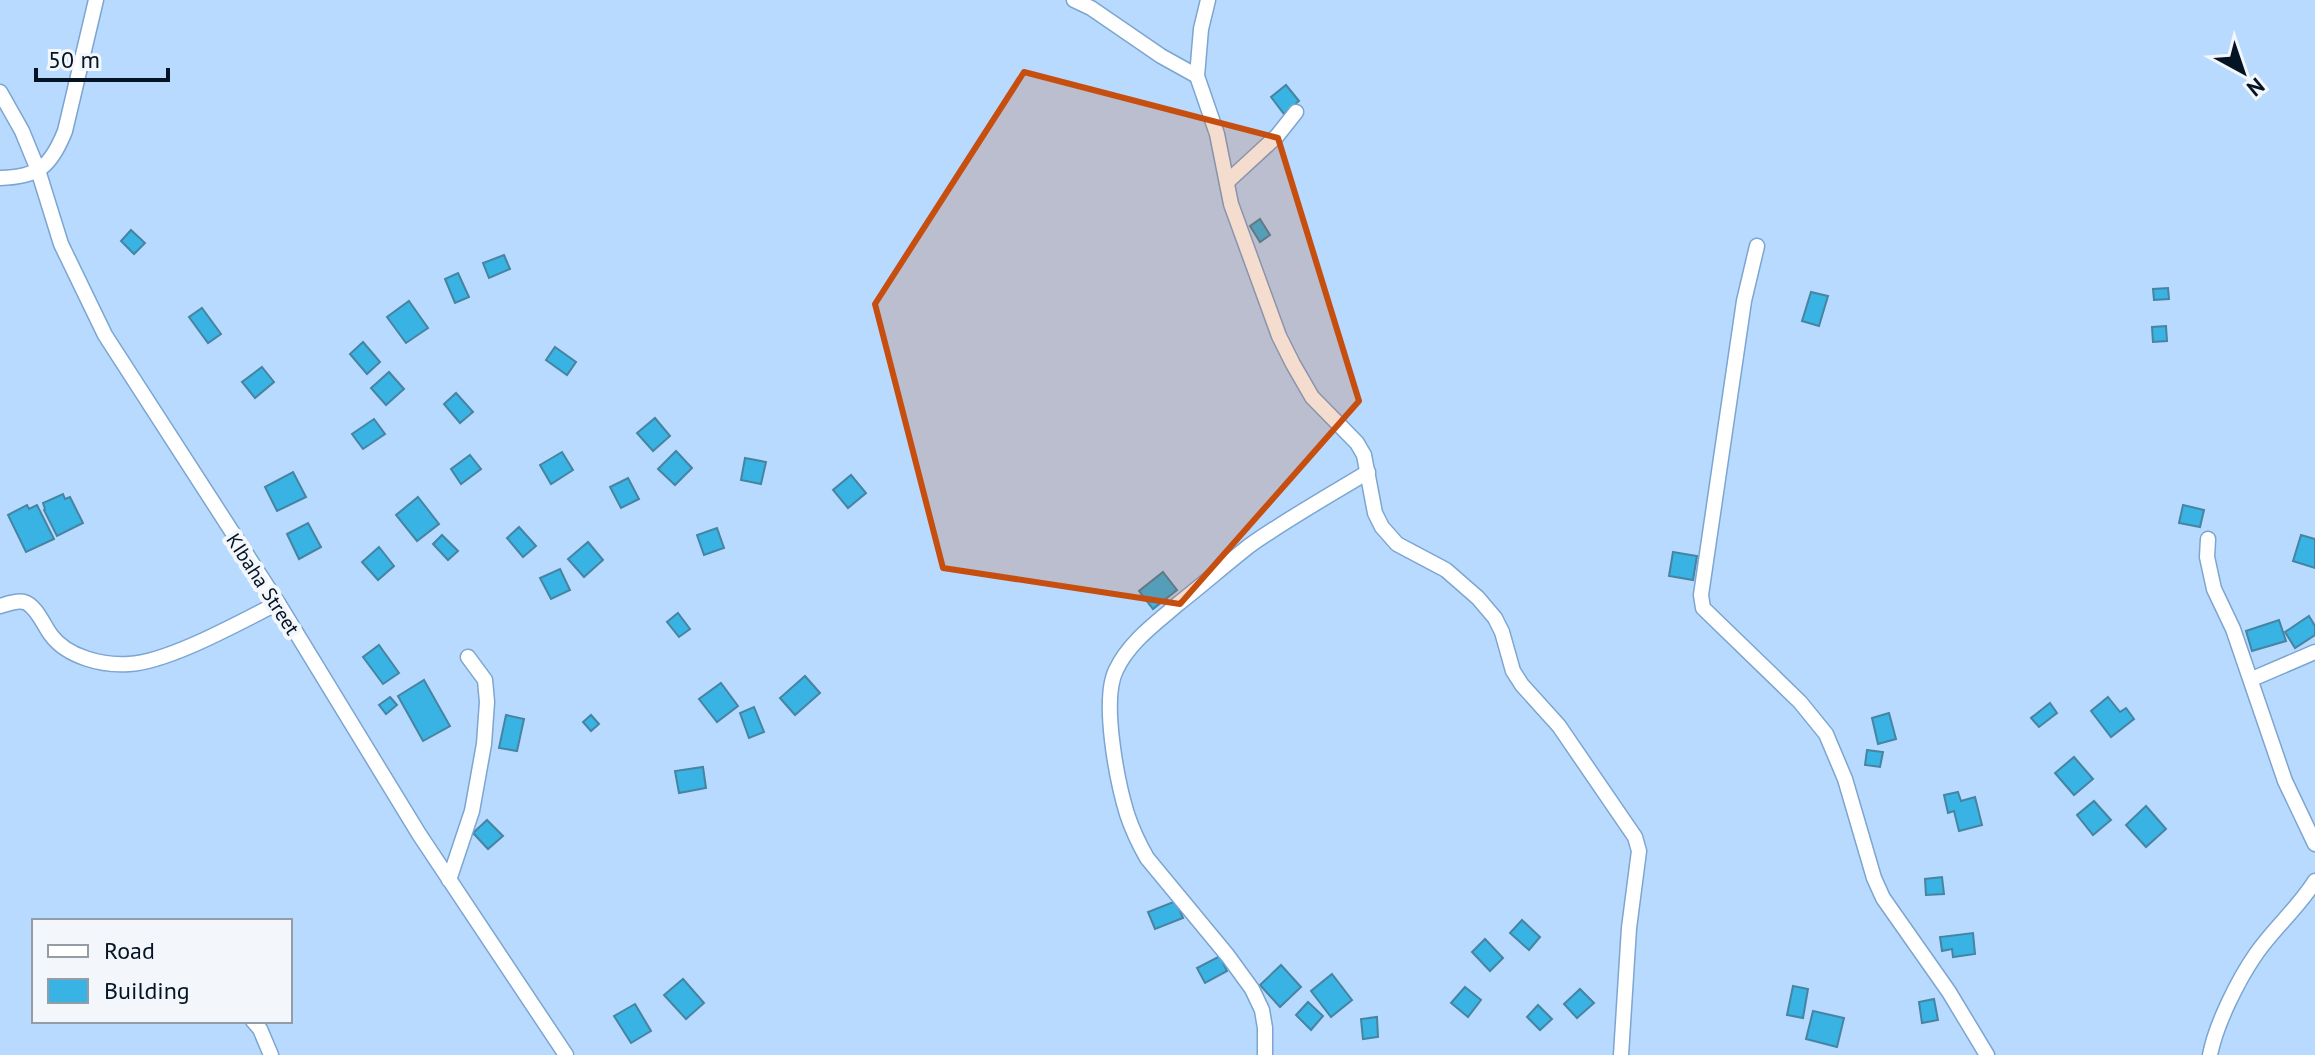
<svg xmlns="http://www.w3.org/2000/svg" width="2315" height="1055" font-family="'PT Sans',sans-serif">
<rect width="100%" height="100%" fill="#b8daff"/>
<g fill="#39b2e4" stroke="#4684a1" stroke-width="2">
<path d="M1286 85 1299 101 1284 114 1271 97Z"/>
<path d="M1260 219 1270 235 1260 242 1250 226Z"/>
<path d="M131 230 145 243 134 254 121 241Z"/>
<path d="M504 255 510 269 489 278 483 263Z"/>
<path d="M458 273 469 297 455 303 445 279Z"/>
<path d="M2168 288 2169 299 2154 300 2153 289Z"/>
<path d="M1811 292 1828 296 1819 326 1802 321Z"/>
<path d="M409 301 428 328 406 343 387 317Z"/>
<path d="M202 308 221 334 208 343 189 317Z"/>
<path d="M2166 326 2167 341 2153 342 2152 327Z"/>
<path d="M363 342 380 362 367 374 350 354Z"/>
<path d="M555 347 576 362 567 375 546 360Z"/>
<path d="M262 367 274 382 255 398 242 382Z"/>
<path d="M389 372 404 389 386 405 371 388Z"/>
<path d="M456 393 473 412 460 423 444 404Z"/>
<path d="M655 418 670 436 653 451 637 433Z"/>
<path d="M374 419 385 434 363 449 352 434Z"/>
<path d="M676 451 692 468 675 485 658 469Z"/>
<path d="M562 452 573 470 551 484 540 465Z"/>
<path d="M470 455 481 469 461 484 451 469Z"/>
<path d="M745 458 766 462 761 484 741 480Z"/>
<path d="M293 472 306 497 277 511 265 487Z"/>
<path d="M851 475 866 493 848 508 833 490Z"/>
<path d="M628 478 639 499 621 508 610 487Z"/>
<path d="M63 494 65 499 70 497 83 523 57 536 44 510 45 509 43 503Z"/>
<path d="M418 497 439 524 417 541 396 515Z"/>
<path d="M27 505 29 509 37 505 54 539 26 552 8 515Z"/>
<path d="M2183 505 2204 510 2200 527 2179 523Z"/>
<path d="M308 523 321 547 299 559 287 534Z"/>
<path d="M519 527 536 546 523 557 507 538Z"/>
<path d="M717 528 724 548 704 555 697 535Z"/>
<path d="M442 535 458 551 448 560 433 544Z"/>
<path d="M2301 535 2315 539V568L2293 561Z"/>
<path d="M588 542 603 560 584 577 568 559Z"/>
<path d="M379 547 394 566 378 580 362 562Z"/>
<path d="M1673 552 1697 556 1693 580 1669 576Z"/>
<path d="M560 569 570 590 551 599 540 578Z"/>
<path d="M1163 572 1177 590 1153 609 1139 591Z"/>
<path d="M678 613 690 629 679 637 667 622Z"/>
<path d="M2309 616 2315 626V635L2295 648 2285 632Z"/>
<path d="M2279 620 2286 641 2252 651 2246 631Z"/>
<path d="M379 645 399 673 383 684 363 657Z"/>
<path d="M805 676 820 693 795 715 780 698Z"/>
<path d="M424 680 450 726 423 741 398 696Z"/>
<path d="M721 683 738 706 717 722 699 699Z"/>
<path d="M390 697 397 705 386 714 379 705Z"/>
<path d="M2108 697 2120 712 2126 708 2134 719 2111 737 2091 711Z"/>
<path d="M2050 703 2057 713 2039 727 2031 718Z"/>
<path d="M754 707 764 732 749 738 740 713Z"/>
<path d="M1889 713 1896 739 1878 744 1872 718Z"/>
<path d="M506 715 524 719 517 751 499 748Z"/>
<path d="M591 715 599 724 591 731 583 722Z"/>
<path d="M1867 750 1883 752 1880 767 1865 765Z"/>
<path d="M2074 757 2093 779 2074 795 2055 773Z"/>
<path d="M703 767 706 788 679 793 675 771Z"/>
<path d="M1958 792 1961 801 1975 797 1982 825 1959 831 1954 811 1948 813 1944 795Z"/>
<path d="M2094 801 2111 820 2093 835 2077 815Z"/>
<path d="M2146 806 2166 829 2146 847 2126 825Z"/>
<path d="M487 820 503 836 488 849 473 833Z"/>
<path d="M1942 877 1944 894 1926 895 1925 879Z"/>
<path d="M1176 901 1183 918 1155 929 1148 912Z"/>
<path d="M1522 920 1540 937 1529 950 1510 933Z"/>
<path d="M1973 933 1975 954 1953 957 1952 949 1942 951 1940 937Z"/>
<path d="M1485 939 1503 958 1490 971 1472 952Z"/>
<path d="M1220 956 1227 971 1205 983 1197 968Z"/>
<path d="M1281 965 1301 987 1280 1007 1260 985Z"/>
<path d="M1332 974 1352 1000 1331 1017 1311 991Z"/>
<path d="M683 979 704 1003 686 1019 664 995Z"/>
<path d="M1793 986 1808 989 1803 1018 1787 1015Z"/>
<path d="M1465 987 1481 1000 1468 1017 1451 1003Z"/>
<path d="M1580 989 1594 1003 1577 1018 1564 1004Z"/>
<path d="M1934 999 1938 1020 1922 1023 1919 1002Z"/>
<path d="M1308 1002 1323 1016 1311 1030 1296 1015Z"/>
<path d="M635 1004 651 1031 631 1043 614 1016Z"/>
<path d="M1538 1005 1552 1019 1540 1030 1527 1017Z"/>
<path d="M1813 1011 1844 1018 1837 1047 1806 1039Z"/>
<path d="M1377 1017 1378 1037 1363 1039 1361 1019Z"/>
</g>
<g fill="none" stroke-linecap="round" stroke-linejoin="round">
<g stroke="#7ca5d0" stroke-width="17">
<g id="street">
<path d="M1074 0 1091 8 1161 56 1197 76"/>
<path d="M1208 0 1201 29 1197 76 1217 134 1231 204 1279 336 1293 364 1312 397 1357 443 1364 455 1375 513 1382 527 1397 544 1446 570 1478 598 1495 618 1502 632 1513 671 1522 685 1559 726 1635 837 1639 851 1629 928 1621 1055"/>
<path d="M0 92 22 131 38 170 61 244 105 335 278 603 419 834 566 1055"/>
<path d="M0 178C39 177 51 166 65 131L96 0"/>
<path d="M1227 182 1277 136 1296 112"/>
<path d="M1757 246 1744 301 1701 595 1703 608 1800 702 1826 734 1845 779 1874 878 1883 898 1949 992 1987 1055"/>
<path d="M2208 539 2207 557 2214 589 2233 629 2285 781 2315 844"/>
<path d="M0 606C7 604 17 600 24 602 36 605 44 626 51 635 67 657 103 666 129 664 169 662 240 622 278 603"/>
<path d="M2252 679 2315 652"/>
<path d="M449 880 472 811 484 744 487 702 485 680 468 657"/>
<path d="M253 1021 260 1029 271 1055"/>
<path d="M1265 1055V1028L1262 1010 1252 989 1228 956 1147 858C1139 844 1132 829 1127 814 1117 781 1101 700 1116 670 1129 642 1156 623 1178 604 1202 585 1225 565 1249 546 1287 519 1328 496 1368 472"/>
<path d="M2210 1055C2216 1024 2238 980 2256 954 2274 928 2299 907 2315 881"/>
</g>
</g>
<use href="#street" stroke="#fff" stroke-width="14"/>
</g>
<path fill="#c64f10" fill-opacity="0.2" stroke="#c64f10" stroke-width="6" stroke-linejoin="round" d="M1024 72 1278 138 1359 401 1180 604 943 568 875 304Z"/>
<g text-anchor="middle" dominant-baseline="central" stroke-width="8" stroke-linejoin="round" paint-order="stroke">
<g font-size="20" fill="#051424" stroke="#f3f7fc">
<text transform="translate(263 584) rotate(57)">KIbaha Street</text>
</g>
</g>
<rect x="32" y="919" width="260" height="104" fill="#f3f7fc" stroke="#949ca6" stroke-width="2"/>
<rect x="48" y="945" width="40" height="12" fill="#ffffff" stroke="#949ca6" stroke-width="2"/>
<text x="104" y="959" font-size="24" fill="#051424">Road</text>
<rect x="48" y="979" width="40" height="24" fill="#39b2e4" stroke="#949ca6" stroke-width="2"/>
<text x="104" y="999" font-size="24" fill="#051424">Building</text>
<g transform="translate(2243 72) rotate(140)" stroke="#f3f7fc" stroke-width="6" paint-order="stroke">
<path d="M0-6L14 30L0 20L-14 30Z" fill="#051424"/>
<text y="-12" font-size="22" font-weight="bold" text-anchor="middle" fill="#051424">N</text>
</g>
<path d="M36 68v12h132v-12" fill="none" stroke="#051424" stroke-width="4"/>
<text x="48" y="68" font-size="24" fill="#051424" stroke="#f3f7fc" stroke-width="6" paint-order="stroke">50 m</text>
</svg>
